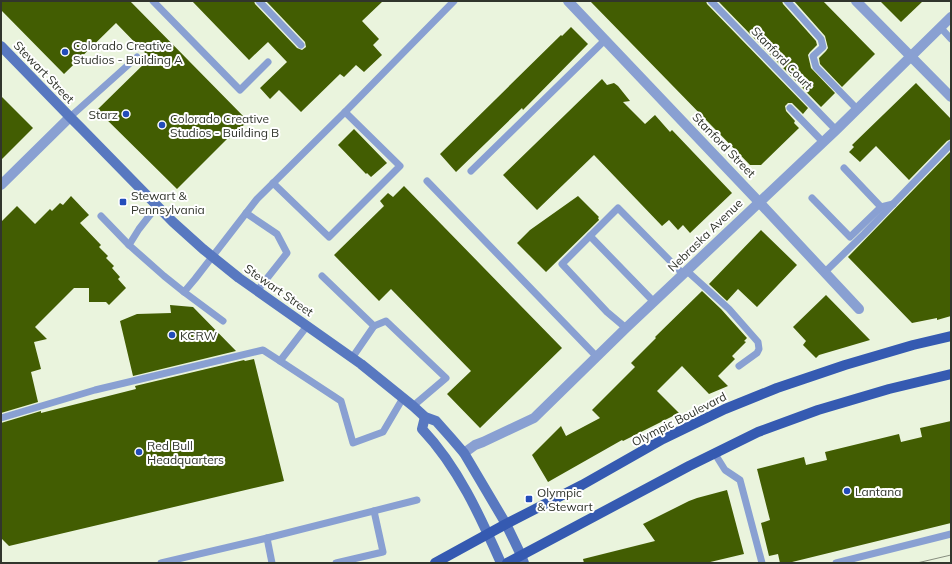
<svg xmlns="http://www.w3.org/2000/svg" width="952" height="564" font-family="Mulish,sans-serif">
<rect width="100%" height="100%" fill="#eaf4dd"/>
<g fill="#425d02">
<path d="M1 1H130L248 121 229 139 228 138 177 189 97 110 150 58 116 23 64 74 1 10Z"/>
<path d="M192 1H254L255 4 297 48 302 50 306 47 305 42 266 1H383L362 21 379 39 373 45 382 55 364 72 356 65 344 77 340 74 301 112 279 90 270 99 260 88 287 62 268 42 249 60Z"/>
<path d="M590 1H706L707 4 808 108 803 114 792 103H788L785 106 786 111 795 121 794 123 799 128 761 165H750Z"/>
<path d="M718 1H782L783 4 816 41 817 45 810 52 808 55 811 68 835 93 821 107Z"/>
<path d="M794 1H823L875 54 842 87 820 64 819 58 826 51 828 48 825 36Z"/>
<path d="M880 1H923L901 22Z"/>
<path d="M571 27 588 44 523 110 522 108 456 172 440 154 561 35 562 36Z"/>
<path d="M602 79 607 85 614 83 618 86 630 101 623 102 645 124 655 115 670 132 672 130 732 193 690 233 683 225 678 230 669 220 662 226 594 155 537 210 503 175Z"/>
<path d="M916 83 951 119V139L947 141 909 180 876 146 860 162 849 152 854 147 852 145Z"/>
<path d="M1 96 33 128 1 160Z"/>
<path d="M354 129 387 163 371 177 367 173 366 174 338 145Z"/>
<path d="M951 151V316L937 320V318L912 323 848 257Z"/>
<path d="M404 186 562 348 480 428 447 394 471 371 391 289 379 301 334 255 384 206 380 201 388 193 393 197Z"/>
<path d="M71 196 89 215 80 223 101 245 99 247 108 256 106 258 114 266 112 268 120 277 118 279 126 288 109 305 106 302H89V288H74L35 327 47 339 34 342 41 369 31 372 38 402 1 413V222L17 206 35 224 50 209 52 211 60 203 63 205Z"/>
<path d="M578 196 599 217 598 218 599 220 546 272 517 243 530 230Z"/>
<path d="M761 230 797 265 757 307 738 289 727 301 709 284Z"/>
<path d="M702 291 721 309 747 338 744 341 746 342 732 356 735 359 718 376 728 386 709 394 682 366 657 391 679 413 623 441 622 440 548 482 532 455 561 426 566 436 600 418 592 410 635 367 631 363 656 338 655 337Z"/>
<path d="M826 295 870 340 819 355 816 358 803 345 806 341 793 327Z"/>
<path d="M170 305 193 307 236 351 133 376 120 321 137 314 171 313Z"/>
<path d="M254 359 284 481 9 546 1 538V423L41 411V413L136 389 135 386 244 360 245 361Z"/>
<path d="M951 421V523L788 563H780L778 554 769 556 761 523 770 520 757 469 804 457 806 465 827 460 825 452 899 434 901 442 922 437 920 428Z"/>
<path d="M727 490 744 554 706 563H584L583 559 655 541 643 524 689 501 697 498Z"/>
</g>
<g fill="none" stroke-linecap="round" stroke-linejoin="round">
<g stroke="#89a0d2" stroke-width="7">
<path d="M153 1 240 90 268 62"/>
<path d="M259 1 301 45"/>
<path d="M711 1 836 130"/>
<path d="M787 1 821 39 823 47 813 56 816 67 857 109"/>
<path d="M940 27 951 39"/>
<path d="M790 108 823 142"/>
<path d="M70 117 137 57"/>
<path d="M844 168 881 207"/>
<path d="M471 171 605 40"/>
<path d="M427 181 596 356"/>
<path d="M273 183 329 237 400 166 345 112"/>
<path d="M812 198 850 237 881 207 893 204"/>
<path d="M157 206 139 229 129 245 164 276 184 292 195 279 257 199 345 112 454 1"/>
<path d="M246 213 277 234 287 253 257 291"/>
<path d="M101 216 129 245"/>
<path d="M590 236 654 302"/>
<path d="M687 271 729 309 758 342 759 349 757 353 739 366"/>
<path d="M825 272 864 234 951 144"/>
<path d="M322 276 374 326 352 358"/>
<path d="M184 292 223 321"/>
<path d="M307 326 280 361 341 401 353 443 383 432 403 398"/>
<path d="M374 326 386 321 446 378 413 406"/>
<path d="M626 328 607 312 562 264 618 208 683 274"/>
<path d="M1 418 95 390 263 350 280 361"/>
<path d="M715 454 725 470 740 480 762 563"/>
<path d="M267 538 272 563"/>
<path d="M161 563 267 538 417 500"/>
<path d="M336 563 383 552 374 511"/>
<path d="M836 563 951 534"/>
</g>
<g stroke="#89a0d2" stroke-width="10">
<path d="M568 1 759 202 859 309"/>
<path d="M856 1 951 97"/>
<path d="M1 185 70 117"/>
<path d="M464 453 475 445 483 442 534 418 626 328 836 130 951 17"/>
</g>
<g stroke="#5878c0" stroke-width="10">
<path d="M1 46 70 117 81 128 173 222 203 249 239 278 361 364 413 406 425 417 436 421 452 439 464 453 506 524 521 555 524 563"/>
<path d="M425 417 422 429C458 467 480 516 501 563"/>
</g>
<g stroke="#355ab1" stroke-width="10">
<path d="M435 563 506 524 582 485 663 439 725 409 777 388 845 365 913 345 951 336"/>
<path d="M507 563 689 466 758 432 818 410 889 389 951 374"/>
</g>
<path stroke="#868d7e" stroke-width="1" d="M917 563 951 555"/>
</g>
<g fill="#234cba" stroke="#fff" stroke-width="1.5">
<circle cx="65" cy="52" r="4"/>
<circle cx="126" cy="114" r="4"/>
<circle cx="162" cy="125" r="4"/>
<rect x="119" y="198" width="8" height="8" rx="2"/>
<circle cx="172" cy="335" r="4"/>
<circle cx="139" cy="452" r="4"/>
<circle cx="847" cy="491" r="4"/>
<rect x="525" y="495" width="8" height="8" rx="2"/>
</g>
<g text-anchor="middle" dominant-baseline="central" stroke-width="4" stroke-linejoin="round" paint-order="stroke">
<g font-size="12" fill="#31352c" stroke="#fff" text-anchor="start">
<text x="73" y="45">Colorado Creative<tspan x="73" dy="14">Studios - Building A</tspan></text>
<text x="118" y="114" text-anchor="end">Starz</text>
<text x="170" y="118">Colorado Creative<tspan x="170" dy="14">Studios - Building B</tspan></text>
<text x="131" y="195">Stewart &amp;<tspan x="131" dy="14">Pennsylvania</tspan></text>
<text x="180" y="335">KCRW</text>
<text x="147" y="445">Red Bull<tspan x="147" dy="14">Headquarters</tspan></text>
<text x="855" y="491">Lantana</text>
<text x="537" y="492">Olympic<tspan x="537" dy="14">&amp; Stewart</tspan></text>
</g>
<g font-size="12" fill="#31352c" stroke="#fff">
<text transform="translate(782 58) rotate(46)">Stanford Court</text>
<text transform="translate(44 72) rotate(46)">Stewart Street</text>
<text transform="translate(724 145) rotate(46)">Stanford Street</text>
<text transform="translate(705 235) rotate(-44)">Nebraska Avenue</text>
<text transform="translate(279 290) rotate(35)">Stewart Street</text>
<text transform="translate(679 419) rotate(-27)">Olympic Boulevard</text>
</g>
</g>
<rect width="952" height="564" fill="none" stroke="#31352c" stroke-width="4"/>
</svg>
